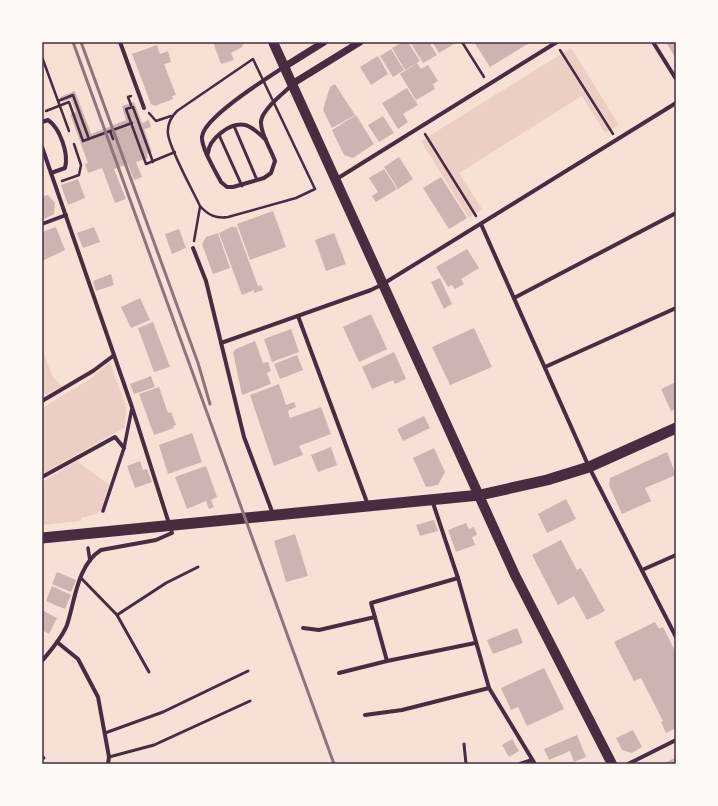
<svg xmlns="http://www.w3.org/2000/svg" width="718" height="806" font-family="Barlow,sans-serif">
<rect width="100%" height="100%" fill="#f7e1d7"/>
<g fill="#ebcfc5">
<path d="M571 48 619 125 605 133 582 96 459 173 482 209 469 218 421 141Z"/>
<path d="M42 347 52 376 62 386 42 397Z"/>
<path d="M110 362 126 407 125 427 42 474V408L90 379Z"/>
<path d="M77 461 109 485 101 510 96 514 81 518V521L42 525V482Z"/>
</g>
<g fill="#ccb4b1">
<path d="M213 42H244L242 47 231 53 234 60 221 64Z"/>
<path d="M403 42H408L420 61 405 70 392 48Z"/>
<path d="M410 42H429L437 55 423 63Z"/>
<path d="M432 42H452L454 44 439 53Z"/>
<path d="M474 42H531L490 67Z"/>
<path d="M666 42H676V59Z"/>
<path d="M157 45 160 54 168 51 171 62 164 64 176 95 172 96 173 99 155 106 151 104 132 54Z"/>
<path d="M391 49 404 70 393 77 380 56Z"/>
<path d="M378 56 388 74 371 85 360 67Z"/>
<path d="M417 63 421 69 428 65 438 81 433 84 435 89 416 100 400 74Z"/>
<path d="M335 84 355 115 332 128 323 110 330 87Z"/>
<path d="M407 88 418 105 403 114 408 122 398 129 382 103Z"/>
<path d="M75 91 91 134 126 120 122 106 134 102 142 123 149 120 151 127 144 129 152 152 147 154 148 158 136 162 142 177 134 180 128 164 114 169 126 199 115 203 102 168 88 173 85 164 88 163 70 114 76 112 71 99 62 102 60 97Z"/>
<path d="M356 115 374 144 353 158 344 155 332 130Z"/>
<path d="M383 116 394 133 379 142 368 125Z"/>
<path d="M399 157 413 179 398 189 384 167Z"/>
<path d="M384 169 397 189 376 202 372 196 378 192 369 178Z"/>
<path d="M441 177 467 218 449 229 423 188Z"/>
<path d="M78 179 85 198 68 205 61 185Z"/>
<path d="M43 192 44 196 48 195 55 203 54 214 42 220Z"/>
<path d="M273 211 286 247 250 260 237 224Z"/>
<path d="M233 226V228L236 226 258 286 261 285 263 290 254 293V290L242 295 219 233Z"/>
<path d="M56 227 65 250 42 261V232Z"/>
<path d="M94 227 100 242 83 248 77 233Z"/>
<path d="M179 229 186 248 172 254 165 234Z"/>
<path d="M218 233 230 268 213 274 202 244 206 237Z"/>
<path d="M334 233 346 264 326 271 315 240Z"/>
<path d="M467 249 479 268 461 279 464 284 455 289 452 285 448 287 436 267Z"/>
<path d="M111 274 114 285 96 291 93 281Z"/>
<path d="M440 278 452 304 444 309 431 282Z"/>
<path d="M140 298 150 320 131 328 121 307Z"/>
<path d="M371 314 387 349 359 362 343 327Z"/>
<path d="M153 322 170 367 154 372 138 328Z"/>
<path d="M474 328 492 367 450 385 432 347Z"/>
<path d="M291 329 299 352 272 362 264 339Z"/>
<path d="M255 341 263 363 268 362 271 371 267 373 271 384 242 395 233 352 236 349Z"/>
<path d="M394 352 406 379 395 384 393 380 372 389 362 367Z"/>
<path d="M297 355 303 370 280 379 274 364Z"/>
<path d="M151 376 155 387 134 394 130 384Z"/>
<path d="M676 382V409L671 411 661 389Z"/>
<path d="M279 384 286 405 294 402 295 405 296 407 289 410 288 412 290 418 321 407 331 434 299 446 303 455 274 466 250 395Z"/>
<path d="M159 387 168 413 171 412 176 425 173 426 174 428 154 435 139 394Z"/>
<path d="M424 416 430 428 403 441 397 429Z"/>
<path d="M192 433 202 462 168 474 159 445Z"/>
<path d="M331 447 337 465 318 472 311 455Z"/>
<path d="M434 448 445 472 438 485 426 487 413 458Z"/>
<path d="M667 452 676 475 645 488 651 501 622 514 609 485 610 478Z"/>
<path d="M140 461 143 470 147 469 152 482 135 488 127 466Z"/>
<path d="M206 466 217 497 211 500 214 507 209 509 206 501 187 509 175 477Z"/>
<path d="M566 499 576 519 547 533 538 514Z"/>
<path d="M434 520 438 531 420 536 416 525Z"/>
<path d="M466 523 469 529 474 527 477 535 472 537 475 545 456 552 448 530Z"/>
<path d="M295 534 308 576 286 582 274 541Z"/>
<path d="M561 540 577 570 581 568 605 611 587 620 574 596 558 605 532 555Z"/>
<path d="M57 572 76 580 71 592 52 584Z"/>
<path d="M52 586 71 595 65 609 46 601Z"/>
<path d="M42 610 57 618 49 634 42 630Z"/>
<path d="M655 622 659 629 663 627 676 653V728L666 733 661 722 663 721 641 678 634 681 614 642Z"/>
<path d="M517 628 523 643 493 654 487 640Z"/>
<path d="M544 668 564 709 527 726 518 707 511 710 501 688Z"/>
<path d="M633 730 642 747 632 753 622 750 616 738Z"/>
<path d="M577 735 586 757 574 762 570 751 549 760 544 749Z"/>
<path d="M512 739 519 751 509 757 502 745Z"/>
<path d="M676 757V764H663Z"/>
</g>
<g fill="none" stroke-linecap="round" stroke-linejoin="round">
<g stroke="#4a2c40" stroke-width="2.5">
<path d="M462 42 484 77"/>
<path d="M560 50 613 134"/>
<path d="M42 57 69 131"/>
<path d="M253 59 315 189 296 198 228 217C216 219 208 215 200 206 192 189 170 150 168 134 167 125 171 117 177 111Z"/>
<path d="M58 101 73 95 89 139"/>
<path d="M131 105 128 97 131 96"/>
<path d="M46 111 69 102 83 141 132 123"/>
<path d="M149 113 156 121 171 116"/>
<path d="M110 131 113 139"/>
<path d="M425 134 476 216"/>
<path d="M153 162 133 107 126 109 146 164 175 152"/>
<path d="M62 181 79 175 81 165 74 144"/>
<path d="M194 241 200 207"/>
</g>
<g stroke="#4a2c40" stroke-width="3">
<path d="M234 126 257 180"/>
<path d="M219 135 242 186"/>
<path d="M81 578 117 615 149 672"/>
<path d="M117 615 166 583 198 567"/>
<path d="M105 733 163 712 248 671"/>
<path d="M464 744 466 764"/>
<path d="M42 756 44 758"/>
<path d="M109 757 154 745 250 701"/>
</g>
<g stroke="#4a2c40" stroke-width="3.5">
<path d="M103 511 124 448 132 408"/>
<path d="M88 548 90 561"/>
</g>
<g stroke="#4a2c40" stroke-width="4">
<path d="M120 42 144 108"/>
<path d="M653 42 676 79"/>
<path d="M284 67C267 78 203 118 202 137 201 148 216 172 221 182L227 187H233L264 178 271 173 275 161C271 149 261 135 261 123 260 111 284 93 292 85"/>
<path d="M42 122 48 120C60 128 69 154 65 168L51 173"/>
<path d="M42 147 132 407 172 533 156 540 101 550C77 565 75 601 67 625 62 638 51 650 42 661"/>
<path d="M208 153C209 139 230 122 245 125 253 127 260 134 266 140"/>
<path d="M335 180 557 42"/>
<path d="M42 224 66 215"/>
<path d="M481 224 589 467 676 637"/>
<path d="M193 248 206 281 244 437 273 514"/>
<path d="M514 298 676 213"/>
<path d="M298 316 368 505"/>
<path d="M221 343 371 290 383 284 676 103"/>
<path d="M545 367 676 308"/>
<path d="M42 401 93 371 113 356"/>
<path d="M42 477 115 437 124 448"/>
<path d="M432 500 458 578 489 688 535 764"/>
<path d="M642 570 676 555"/>
<path d="M303 628 319 630 375 617"/>
<path d="M57 642 78 659 98 697 109 757 108 764"/>
<path d="M387 661 371 603 458 578"/>
<path d="M339 673 387 661 475 643"/>
<path d="M365 715 402 710 489 688"/>
<path d="M520 764 532 760"/>
<path d="M628 764 676 740"/>
</g>
<g stroke="#4a2c40" stroke-width="7">
<path d="M284 67 324 42"/>
<path d="M292 84 360 42"/>
</g>
<path stroke="#4a2c40" stroke-width="10" d="M273 42 515 575 612 764"/>
<path stroke="#4a2c40" stroke-width="11" d="M42 538 480 495 547 480 589 467 676 428"/>
<g stroke="#8f747c" stroke-width="3">
<path d="M73 42 334 764"/>
<path d="M81 42 198 363 210 404"/>
</g>
</g>
<rect width="718" height="806" fill="none" stroke="#fffaf5" stroke-width="86"/>
<rect x="43" y="43" width="632" height="720" fill="none" stroke="#4a2c40" stroke-width="1.5"/>
</svg>
